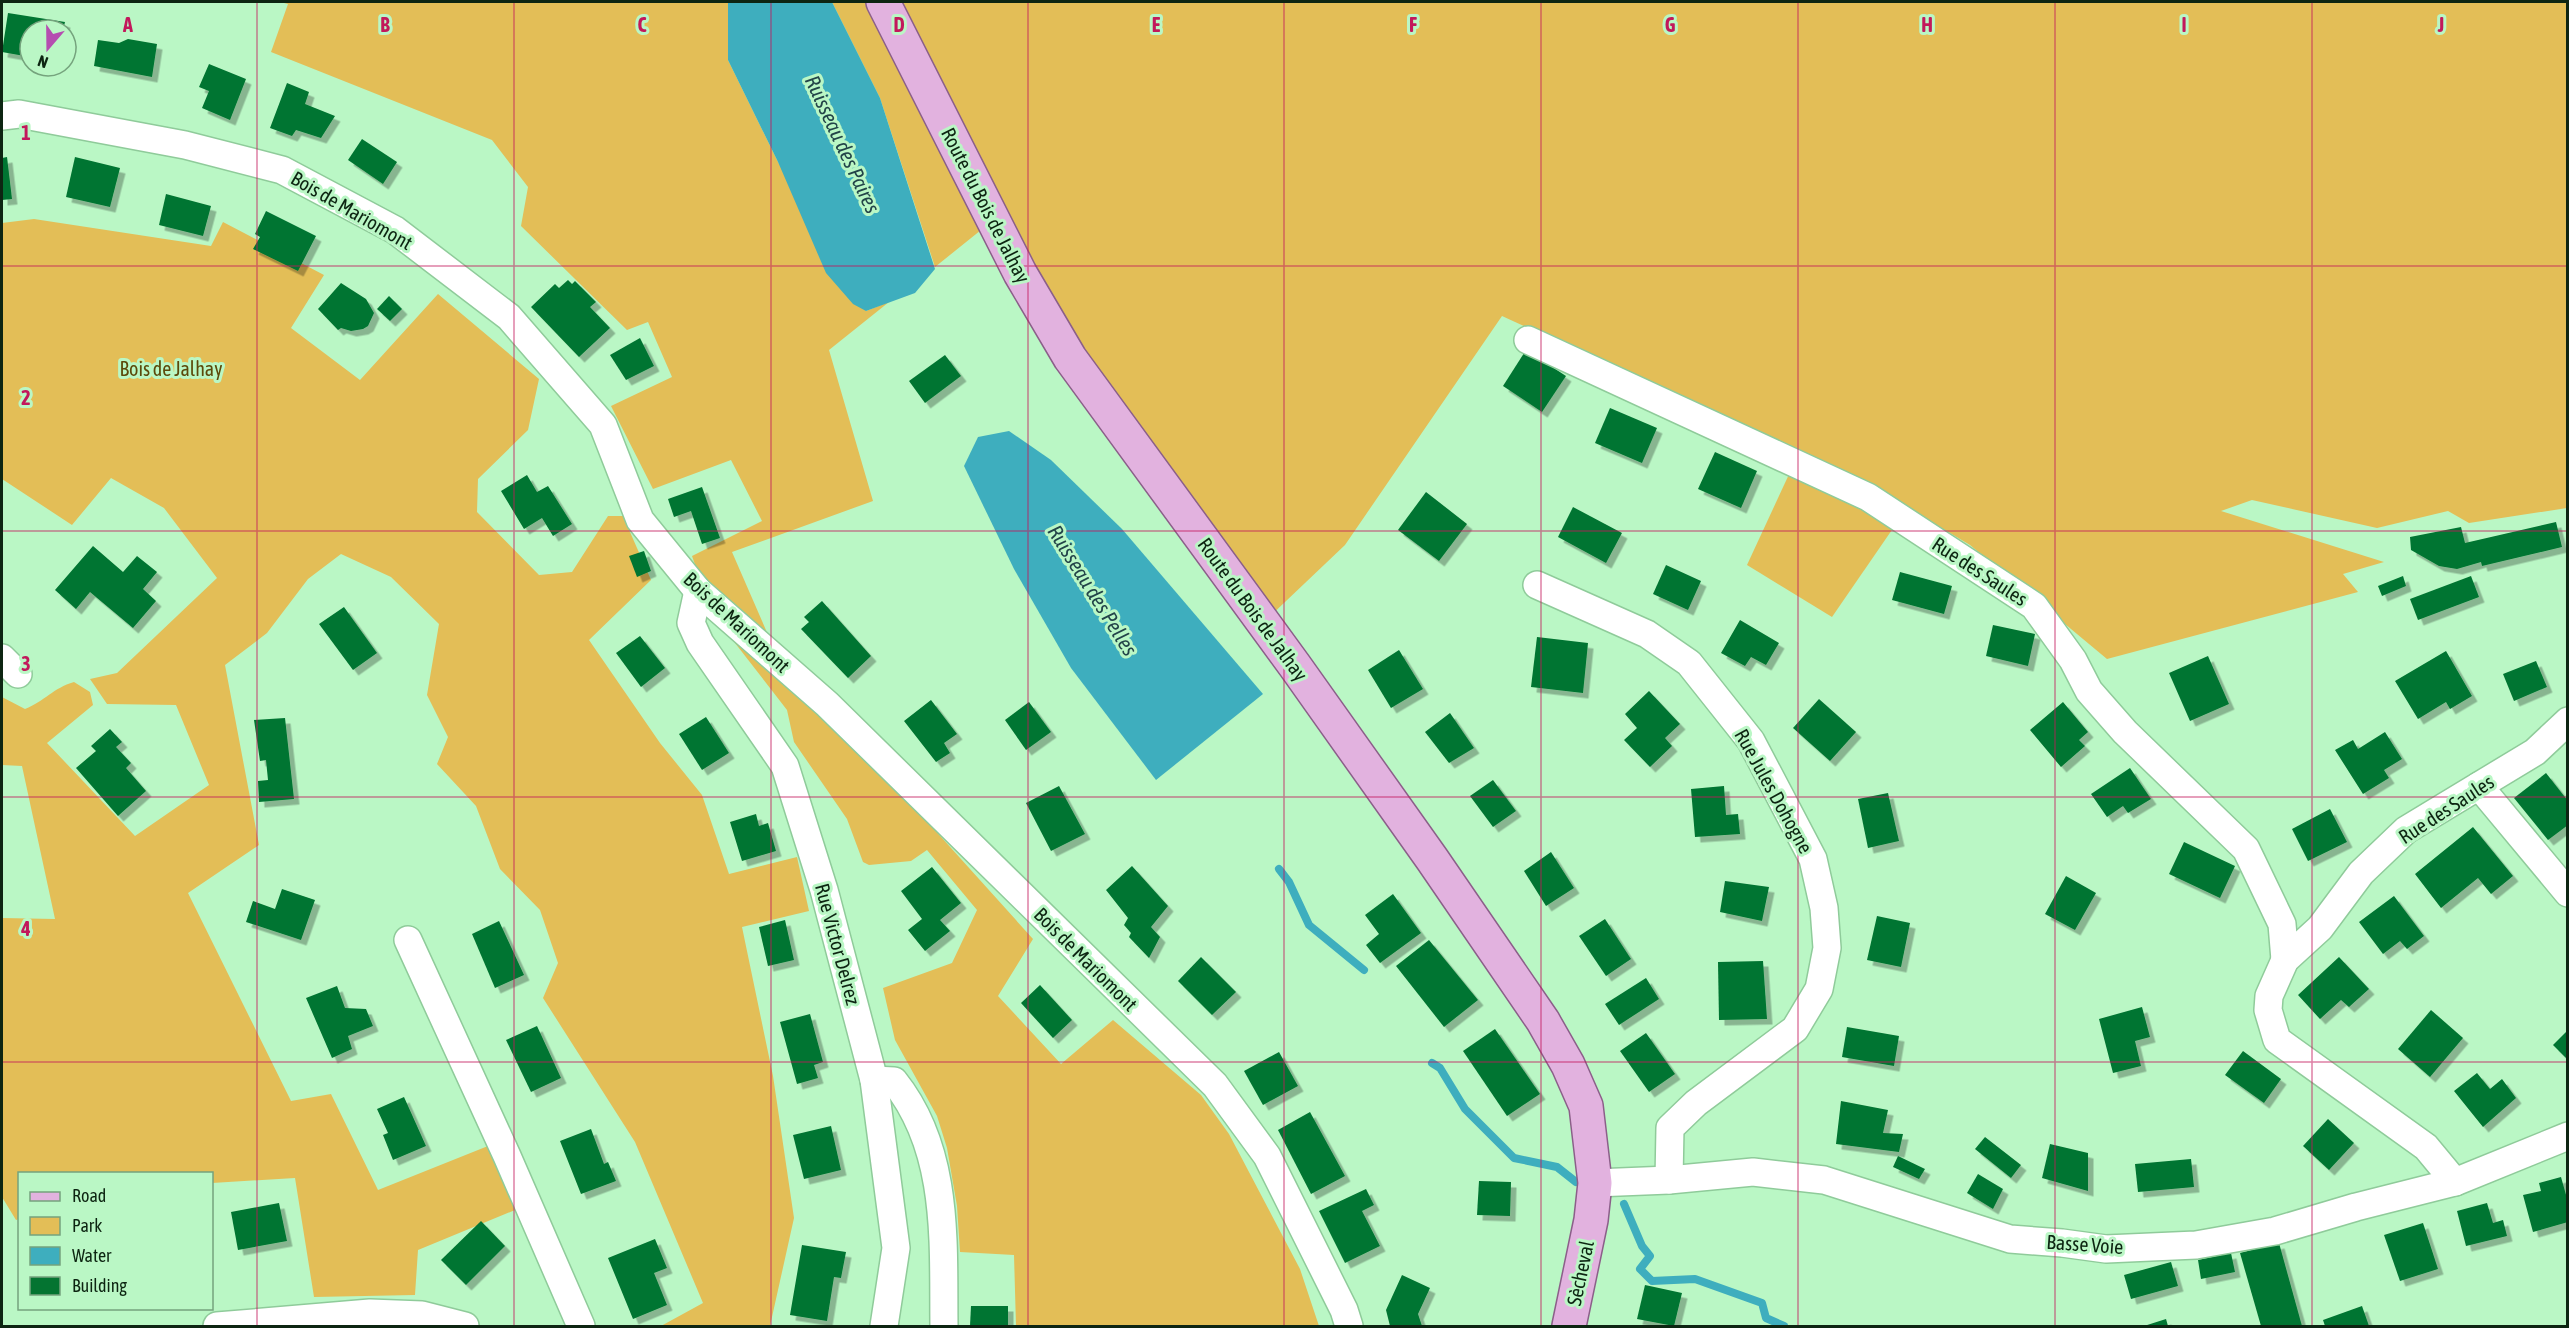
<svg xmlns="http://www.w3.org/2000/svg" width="2569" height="1328" font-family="'Asap Condensed',sans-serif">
<defs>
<filter id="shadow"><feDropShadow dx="5.5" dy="5.5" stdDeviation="0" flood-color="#0004"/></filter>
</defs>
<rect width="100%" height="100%" fill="#baf7c5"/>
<g fill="#e3be57">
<path d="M280 2H728V60L778 162 866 311 889 302 829 350 873 501 732 552 789 683 933 828 1033 939 998 996 1061 1064 1113 1020 1201 1095 1229 1134 1300 1269 1319 1326H1016L1014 1255 960 1252 957 1206 947 1148 937 1116 895 1040 883 988 952 963 977 910 927 850 911 861 869 865 863 862 847 819 794 742 787 710 735 643 710 607 692 556 762 521 731 460 653 489 611 406 672 377 648 322 627 330 521 226 528 187 492 140 271 52 288 4Z"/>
<path d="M832 2H2567V508L2469 523 2448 511 2377 528 2252 500 2221 511 2384 562 2343 574 2358 592 2107 659 1970 545 1870 485 1502 316 1345 545 1264 622 991 222 935 267 880 98Z"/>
<path d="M34 219 211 246 223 222 324 275 291 328 360 380 438 294 539 379 528 430 478 479 477 512 539 575 572 572 608 516H623L651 580 589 640 660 743 702 795 729 874 797 857 809 911 742 927 773 1076 794 1218 770 1326H661L703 1303 635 1142 543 998 558 963 540 910 500 869 476 806 437 764 448 737 427 695 439 624 391 577 341 554 308 579 267 633 225 665 259 845 188 893 291 1101 331 1094 378 1190 488 1146 515 1210 418 1250 415 1295 314 1297 295 1178 212 1183V1174H20L19 1219 16 1220 2 1197V918L55 919 22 766 2 765V697L25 709C45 701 53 688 74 682L90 692 93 705 47 743 135 836 209 785 176 705 107 704 90 679 117 673 217 578 164 508 111 478 72 525 2 479V223Z"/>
<path d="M1791 470 1896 524 1832 617 1747 565Z"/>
</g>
<g fill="#3eaebe">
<path d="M728 2H832L880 98 935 269 915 293 866 311 853 304 826 273 778 162 728 60Z"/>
<path d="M1009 431 1051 460 1122 529 1263 694 1156 780 1071 668 1014 569 964 466 978 437Z"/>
</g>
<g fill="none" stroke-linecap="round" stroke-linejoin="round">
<g stroke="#3eaebe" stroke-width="8">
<path d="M1279 869 1289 882 1309 925 1364 970"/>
<path d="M1432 1063 1440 1068 1465 1109 1514 1158 1557 1167 1576 1182"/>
<path d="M1624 1204 1642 1246 1650 1256 1640 1269 1652 1281 1695 1279 1762 1303 1766 1318 1784 1326"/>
</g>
</g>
<g fill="#047431" filter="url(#shadow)">
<path d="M8 13 65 22 63 30H30V57L2 52Z"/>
<path d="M128 39 157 44 152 77 94 66 98 40 119 43Z"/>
<path d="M209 64 246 79 230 120 202 108 209 91 199 87Z"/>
<path d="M287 83 309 92 305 104 335 116 321 138 296 130 292 136 270 128Z"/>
<path d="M362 139 397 162 383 184 348 160Z"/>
<path d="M7 157 12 199 2 200V158Z"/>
<path d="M75 157 120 168 110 207 66 197Z"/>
<path d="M166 194 211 206 203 236 159 225Z"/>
<path d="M266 211 316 236 298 271 253 249 260 237 255 234Z"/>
<path d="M568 280 572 284 575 281 596 302 590 307 610 328 579 357 531 307 555 284 559 288Z"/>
<path d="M341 283 366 299 374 313 368 326 363 329 351 331 341 328 338 330 318 309Z"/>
<path d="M389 296 402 309 390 321 377 309Z"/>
<path d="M640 338 654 366 626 380 610 355Z"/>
<path d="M1526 350 1566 376 1542 412 1503 386Z"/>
<path d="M945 355 961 376 925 403 909 381Z"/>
<path d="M1610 408 1657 428 1642 463 1595 443Z"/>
<path d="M1715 452 1757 471 1741 508 1698 489Z"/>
<path d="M527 475 537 492 548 486 572 524 553 536 542 518 524 529 501 491Z"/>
<path d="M702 487 720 538 702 544 691 511 674 517 668 499Z"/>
<path d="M1426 492 1467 524 1439 561 1398 530Z"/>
<path d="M1573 507 1622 533 1606 563 1558 537Z"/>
<path d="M2556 522 2562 547 2482 566 2481 562 2457 569 2439 566 2411 550 2410 537 2461 527 2465 543Z"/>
<path d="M93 546 123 572 137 556 157 572 143 589 156 601 133 628 90 592 76 609 55 590Z"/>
<path d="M644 551 651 571 637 577 629 556Z"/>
<path d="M1666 565 1701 581 1688 610 1653 594Z"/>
<path d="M1900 572 1952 586 1944 614 1892 600Z"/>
<path d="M2403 576 2406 586 2382 596 2378 586Z"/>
<path d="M2471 576 2479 597 2418 620 2410 599Z"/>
<path d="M822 601 871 656 848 678 801 629 809 622 804 617Z"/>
<path d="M344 607 377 653 353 670 319 624Z"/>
<path d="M1740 620 1779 643 1766 665 1751 657 1745 666 1721 653Z"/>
<path d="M1993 625 2035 634 2028 666 1986 656Z"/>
<path d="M640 636 665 668 641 687 616 653Z"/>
<path d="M1537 637 1588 643 1583 693 1531 687Z"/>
<path d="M1399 650 1423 689 1391 708 1368 670Z"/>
<path d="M2446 651 2472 696 2450 709 2446 702 2418 719 2395 681Z"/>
<path d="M2208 656 2229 704 2190 721 2169 673Z"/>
<path d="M2536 661 2547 687 2514 701 2503 674Z"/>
<path d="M1649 691 1680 724 1665 738 1672 746 1650 767 1624 740 1637 728 1625 714Z"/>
<path d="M1819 699 1856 732 1830 761 1793 728Z"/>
<path d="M931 700 957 734 944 743 950 753 936 762 904 721Z"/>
<path d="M1029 702 1051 732 1026 750 1005 720Z"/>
<path d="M2063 702 2088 732 2079 740 2085 746 2061 767 2030 730Z"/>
<path d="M1450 713 1474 748 1449 763 1425 732Z"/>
<path d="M706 717 729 753 702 770 679 734Z"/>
<path d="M285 718 294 799 259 802 258 781 268 780 266 760 260 761 254 720Z"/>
<path d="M110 729 122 742 116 747 131 763 126 768 146 791 118 816 76 768 96 751 91 746Z"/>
<path d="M2385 732 2402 759 2384 770 2389 778 2363 794 2335 750 2353 740 2358 749Z"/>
<path d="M2130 768 2151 799 2128 813 2123 806 2107 817 2091 794Z"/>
<path d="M2546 773 2568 801V825L2548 840 2514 798Z"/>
<path d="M1493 780 1516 811 1493 827 1470 796Z"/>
<path d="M1059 786 1085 834 1051 851 1026 803Z"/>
<path d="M1724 786 1726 815 1738 814 1740 834 1695 837 1691 789Z"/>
<path d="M1888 793 1899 841 1868 848 1858 799Z"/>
<path d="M2330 809 2347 842 2308 861 2292 829Z"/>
<path d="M756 814 759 826 768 823 776 851 742 861 730 822Z"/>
<path d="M2473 827 2513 876 2491 894 2478 878 2441 908 2415 874Z"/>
<path d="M2184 842 2235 866 2220 898 2169 874Z"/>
<path d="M1551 852 1574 888 1546 906 1524 871Z"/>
<path d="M1132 866 1168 906 1151 927 1160 937 1149 958 1129 937 1131 933 1124 925 1128 918 1106 890Z"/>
<path d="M932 867 961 903 940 920 950 931 925 951 908 930 922 919 901 891Z"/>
<path d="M2066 876 2096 893 2075 930 2045 914Z"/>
<path d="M1725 881 1769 887 1762 921 1720 912Z"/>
<path d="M282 889 315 900 301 940 246 922 253 901 275 909Z"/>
<path d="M1393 894 1421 933 1380 963 1366 945 1379 934 1365 915Z"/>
<path d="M2394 896 2424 936 2407 949 2400 941 2383 954 2359 922Z"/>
<path d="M1877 916 1910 923 1901 967 1867 960Z"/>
<path d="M1605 919 1631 959 1606 976 1579 936Z"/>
<path d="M785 920 794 960 768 966 759 927Z"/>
<path d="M499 921 524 975 495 988 472 934Z"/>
<path d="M1429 940 1478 1000 1444 1027 1396 966Z"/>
<path d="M1201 957 1236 992 1212 1015 1178 981Z"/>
<path d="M2339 957 2369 989 2349 1007 2341 1000 2320 1019 2298 995Z"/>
<path d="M1763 961 1767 1019 1719 1020 1718 962Z"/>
<path d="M1646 978 1659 999 1619 1025 1605 1004Z"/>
<path d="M1040 985 1072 1020 1053 1038 1021 1003Z"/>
<path d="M337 986 345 1008 366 1009 373 1026 348 1036 352 1049 332 1058 306 998Z"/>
<path d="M2142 1007 2150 1037 2135 1041 2141 1066 2113 1073 2099 1019Z"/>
<path d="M2431 1010 2463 1038 2430 1077 2398 1049Z"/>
<path d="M810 1014 823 1062 814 1065 818 1078 797 1084 780 1022Z"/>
<path d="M537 1026 561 1078 531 1092 506 1040Z"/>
<path d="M1847 1027 1899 1036 1894 1066 1842 1057Z"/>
<path d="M1495 1029 1540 1094 1507 1116 1463 1051Z"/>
<path d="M2568 1030V1060L2553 1045Z"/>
<path d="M1646 1033 1675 1074 1649 1092 1620 1051Z"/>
<path d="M2243 1051 2281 1079 2264 1103 2225 1075Z"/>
<path d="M1279 1052 1298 1086 1263 1105 1244 1071Z"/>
<path d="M2477 1073 2490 1089 2502 1079 2516 1098 2483 1127 2454 1091Z"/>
<path d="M404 1097 426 1146 393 1160 383 1135 388 1133 377 1109Z"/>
<path d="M1841 1101 1888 1110 1883 1133 1903 1134 1899 1152 1836 1144Z"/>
<path d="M1310 1112 1345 1176 1311 1194 1278 1130Z"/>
<path d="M2328 1119 2354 1143 2329 1170 2303 1146Z"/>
<path d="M831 1126 841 1170 804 1179 793 1135Z"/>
<path d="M591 1129 604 1164 608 1162 616 1181 581 1194 560 1141Z"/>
<path d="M1985 1137 2021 1165 2011 1178 1975 1149Z"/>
<path d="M2050 1144 2088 1153V1191L2042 1178Z"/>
<path d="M1898 1156 1925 1169 1919 1179 1893 1167Z"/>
<path d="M2191 1159 2194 1187 2138 1192 2135 1164Z"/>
<path d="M1978 1174 2003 1189 1993 1209 1967 1193Z"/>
<path d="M2561 1177 2568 1202V1222L2533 1232 2523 1195 2541 1191 2539 1183Z"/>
<path d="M1479 1181 1511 1182 1510 1216 1477 1215Z"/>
<path d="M1366 1189 1374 1205 1362 1211 1380 1246 1345 1263 1319 1211Z"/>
<path d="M279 1203 287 1241 238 1250 231 1212Z"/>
<path d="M2487 1203 2493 1223 2503 1220 2507 1236 2466 1246 2457 1211Z"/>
<path d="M481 1221 505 1246 466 1285 441 1260Z"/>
<path d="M2423 1223 2438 1269 2400 1281 2384 1235Z"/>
<path d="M655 1239 667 1268 654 1273 667 1305 633 1319 608 1258Z"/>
<path d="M2279 1243 2302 1326H2261L2240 1253Z"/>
<path d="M802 1245 846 1252 841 1278 834 1277 827 1321 790 1315Z"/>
<path d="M2231 1253 2235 1272 2201 1279 2198 1260Z"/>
<path d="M2171 1262 2178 1286 2131 1299 2124 1275Z"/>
<path d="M1402 1275 1430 1288 1418 1314 1422 1326H1390L1386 1310Z"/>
<path d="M1645 1285 1682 1293 1674 1326 1637 1319Z"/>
<path d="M971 1306H1008V1326H970Z"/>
<path d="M2362 1306 2369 1326H2325L2323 1320Z"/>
<path d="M2166 1319 2168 1326H2144Z"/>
</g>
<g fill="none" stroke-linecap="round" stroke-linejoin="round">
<g stroke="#8fcb9a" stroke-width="30">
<g id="minor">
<path d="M2 116 19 114 185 145 282 170 395 230 509 317 603 425 640 520 698 591 827 704 1215 1085 1267 1156 1344 1310 1349 1326"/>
<path d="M1528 340 1868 497 2034 606 2073 660 2089 691 2125 732 2246 849 2282 924 2285 960"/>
<path d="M1537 585 1647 634 1689 663 1751 741 1813 859 1824 908 1827 948 1819 989 1795 1029 1696 1103 1670 1128 1669 1180"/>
<path d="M698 591 691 623 700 643 785 766 824 890 874 1080 896 1248 884 1326"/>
<path d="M2 658 18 674"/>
<path d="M2479 786 2568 893"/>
<path d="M408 940 507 1156 581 1326"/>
<path d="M874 1080 894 1081C950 1151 943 1243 944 1326"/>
<path d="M2455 1182 2426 1147 2277 1040 2268 1010 2269 996 2285 960 2320 928 2361 873 2406 830 2535 752 2568 721"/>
<path d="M1595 1183 1669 1180 1753 1172 1824 1180 2010 1239 2062 1243 2106 1249 2196 1245 2275 1231 2356 1207 2455 1182 2568 1136"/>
<path d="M217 1326 370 1313 422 1315 465 1326"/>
</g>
</g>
<g stroke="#8b5f89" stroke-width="36">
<path id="major" d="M883 2 1020 273 1070 358 1295 666 1432 859 1543 1021 1568 1065 1586 1106 1595 1183 1591 1220 1569 1326"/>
</g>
<use href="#minor" stroke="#fff" stroke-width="27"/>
<use href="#major" stroke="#e2b2df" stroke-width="33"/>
</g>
<path fill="none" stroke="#c2185b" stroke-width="1.5" stroke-opacity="0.55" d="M257 2V1326M514 2V1326M771 2V1326M1028 2V1326M1284 2V1326M1541 2V1326M1798 2V1326M2055 2V1326M2312 2V1326M2 266H2568M2 531H2568M2 797H2568M2 1062H2568"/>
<g text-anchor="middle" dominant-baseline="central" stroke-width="6" stroke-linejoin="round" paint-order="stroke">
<g font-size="20" fill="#0d2512" stroke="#baf7c5">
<text transform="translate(986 205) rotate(63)">Route du Bois de Jalhay</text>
<text transform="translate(352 210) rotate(30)">Bois de Mariomont</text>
<text transform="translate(1980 571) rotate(33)">Rue des Saules</text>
<text transform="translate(1253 609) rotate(54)">Route du Bois de Jalhay</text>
<text transform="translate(737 622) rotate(43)">Bois de Mariomont</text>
<text transform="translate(1774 791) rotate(61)">Rue Jules Dohogne</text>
<text transform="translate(2446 809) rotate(-33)">Rue des Saules</text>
<text transform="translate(838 944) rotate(75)">Rue Victor Delrez</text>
<text transform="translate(1086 959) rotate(45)">Bois de Mariomont</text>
<text transform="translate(2085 1244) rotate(4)">Basse Voie</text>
<text transform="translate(1580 1273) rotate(-78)">Sècheval</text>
</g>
<g font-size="20" fill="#5c490a" stroke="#baf7c5">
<text x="171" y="368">Bois de Jalhay</text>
</g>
<g font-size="21" font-style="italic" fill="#234449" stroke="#baf7c5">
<text transform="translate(843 144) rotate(65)">Ruisseau des Paires</text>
<text transform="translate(1093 590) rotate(58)">Ruisseau des Pelles</text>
</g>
</g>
<g font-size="20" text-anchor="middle" font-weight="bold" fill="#c2185b" stroke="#baf7c5" stroke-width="6" stroke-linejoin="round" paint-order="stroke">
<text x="128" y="32">A</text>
<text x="385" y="32">B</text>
<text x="642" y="32">C</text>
<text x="899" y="32">D</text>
<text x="1156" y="32">E</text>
<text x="1413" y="32">F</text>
<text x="1670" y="32">G</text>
<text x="1927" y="32">H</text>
<text x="2184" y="32">I</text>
<text x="2441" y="32">J</text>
<text x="26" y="140">1</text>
<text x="26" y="405">2</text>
<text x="26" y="671">3</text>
<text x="26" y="936">4</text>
</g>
<rect width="2569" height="1328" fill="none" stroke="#0d2512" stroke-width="6"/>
<rect x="18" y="1172" width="195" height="138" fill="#baf7c5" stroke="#75a37d" stroke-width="1.5"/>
<rect x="30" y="1192" width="30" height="9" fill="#e2b2df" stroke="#75a37d" stroke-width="1.5"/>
<text x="72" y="1202" font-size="18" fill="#0d2512">Road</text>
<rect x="30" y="1217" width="30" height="18" fill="#e3be57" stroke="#75a37d" stroke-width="1.5"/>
<text x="72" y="1232" font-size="18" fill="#0d2512">Park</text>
<rect x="30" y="1247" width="30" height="18" fill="#3eaebe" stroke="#75a37d" stroke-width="1.5"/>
<text x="72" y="1262" font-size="18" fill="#0d2512">Water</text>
<rect x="30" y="1277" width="30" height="18" fill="#047431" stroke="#75a37d" stroke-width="1.5"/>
<text x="72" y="1292" font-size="18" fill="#0d2512">Building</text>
<g transform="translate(48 48) rotate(200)"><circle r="28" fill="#baf7c5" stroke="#75a37d" stroke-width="1.5"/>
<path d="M0-4.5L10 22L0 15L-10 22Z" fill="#b54db0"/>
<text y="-9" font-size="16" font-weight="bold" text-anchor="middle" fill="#0d2512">N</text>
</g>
</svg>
